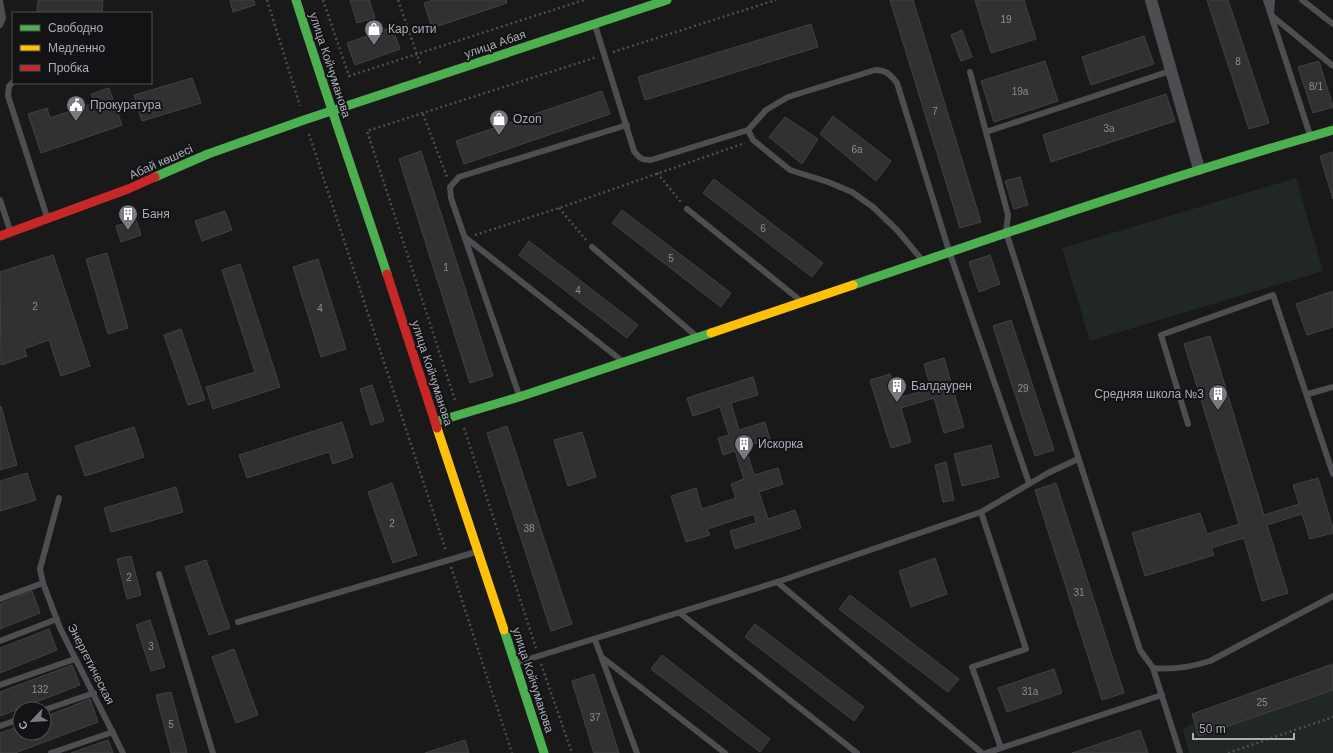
<svg xmlns="http://www.w3.org/2000/svg" width="1333" height="753" font-family="Helvetica,sans-serif">
<rect width="100%" height="100%" fill="#191919"/>
<g fill="#212823">
<path d="M1296 178 1323 271 1090 341 1062 248Z"/>
<path d="M1333 690V753H1189L1183 730 1194 722 1200 736Z"/>
</g>
<g fill="#313131" stroke="#414245">
<path d="M38 0H103L102 13H37Z"/>
<path d="M230 0H254L255 5 233 12Z"/>
<path d="M350 0H369L375 18 357 23Z"/>
<path d="M433 0H506L507 3 432 28 424 3Z"/>
<path d="M890 0H913L981 222 960 228Z"/>
<path d="M975 0H1024L1036 39 991 53Z"/>
<path d="M1207 0H1228L1269 123 1249 129Z"/>
<path d="M811 24 818 47 645 100 638 77Z"/>
<path d="M392 27 400 49 355 65 347 43Z"/>
<path d="M962 30 972 57 961 61 951 35Z"/>
<path d="M1144 36 1154 64 1091 85 1082 57Z"/>
<path d="M1045 61 1058 101 994 122 981 81Z"/>
<path d="M1319 61 1333 107 1313 113 1298 67Z"/>
<path d="M192 78 201 103 142 121 134 95Z"/>
<path d="M109 88 122 125 41 153 28 114 47 108 50 118 94 103 91 94Z"/>
<path d="M602 91 610 114 464 164 456 141Z"/>
<path d="M1166 94 1175 121 1051 162 1043 135Z"/>
<path d="M833 116 891 161 876 181 820 134Z"/>
<path d="M785 117 818 139 802 164 769 137Z"/>
<path d="M421 151 493 376 470 383 399 159Z"/>
<path d="M1333 152V199L1320 156Z"/>
<path d="M1020 177 1028 205 1014 209 1005 181Z"/>
<path d="M714 179 823 263 812 277 703 193Z"/>
<path d="M622 210 731 293 721 307 612 223Z"/>
<path d="M225 211 232 230 202 241 195 221Z"/>
<path d="M136 220 141 235 121 242 116 226Z"/>
<path d="M529 241 638 325 627 338 519 255Z"/>
<path d="M107 253 128 328 108 334 86 259Z"/>
<path d="M53 255 90 366 61 376 49 340 24 349 27 356 1 365 0 272Z"/>
<path d="M990 255 1000 284 979 292 969 262Z"/>
<path d="M318 259 346 349 321 357 293 267Z"/>
<path d="M240 264 280 387 213 409 206 387 255 372 222 270Z"/>
<path d="M1333 291V327L1307 335 1296 304Z"/>
<path d="M1011 320 1054 450 1035 456 993 326Z"/>
<path d="M181 329 205 400 188 405 164 335Z"/>
<path d="M1210 336 1264 515 1299 504 1293 485 1318 478 1333 528V533L1310 539 1302 514 1267 525 1288 593 1262 601 1244 538 1211 548 1214 555 1145 576 1132 533 1200 513 1207 534 1239 524 1184 344Z"/>
<path d="M944 358 964 427 944 433 934 398 901 408 911 442 891 448 870 380 890 374 898 398 931 389 924 364Z"/>
<path d="M753 377 758 395 731 403 739 430 765 422 770 439 745 446 754 475 778 468 783 484 759 492 768 519 795 510 801 528 735 549 730 531 756 523 754 514 707 529 710 535 686 542 671 496 696 488 702 509 736 498 731 484 744 479 735 451 723 455 718 438 729 435 720 407 693 416 687 398Z"/>
<path d="M372 385 384 421 371 425 360 389Z"/>
<path d="M1 406 17 465 0 470V407Z"/>
<path d="M342 422 353 457 333 464 329 452 247 478 239 455Z"/>
<path d="M507 426 572 624 551 631 487 433Z"/>
<path d="M134 427 144 457 85 476 75 446Z"/>
<path d="M582 432 596 477 568 486 554 440Z"/>
<path d="M991 445 999 477 962 486 954 454Z"/>
<path d="M946 462 954 500 943 502 935 465Z"/>
<path d="M27 473 36 500 0 511V481Z"/>
<path d="M392 483 417 555 393 563 368 492Z"/>
<path d="M1056 483 1124 693 1102 700 1035 490Z"/>
<path d="M176 487 183 512 111 532 104 508Z"/>
<path d="M131 556 141 595 127 599 117 559Z"/>
<path d="M935 558 947 594 911 607 899 571Z"/>
<path d="M206 560 230 628 209 635 185 567Z"/>
<path d="M32 591 40 613 0 629V604Z"/>
<path d="M850 595 959 679 948 692 839 609Z"/>
<path d="M150 620 165 667 151 671 136 625Z"/>
<path d="M755 624 864 707 854 721 745 637Z"/>
<path d="M49 629 57 650 0 673V648Z"/>
<path d="M234 649 258 715 236 723 212 657Z"/>
<path d="M662 655 770 739 760 752 651 669Z"/>
<path d="M1333 664V690L1199 736 1192 714Z"/>
<path d="M72 665 80 685 0 716V692Z"/>
<path d="M1054 669 1062 693 1007 712 998 688Z"/>
<path d="M594 674 619 753H594L572 681Z"/>
<path d="M171 692 187 753H171L156 695Z"/>
<path d="M90 699 98 722 15 753H0V733L20 726V733H44V717Z"/>
<path d="M1140 730 1148 753H1072Z"/>
<path d="M108 740 113 753H71Z"/>
<path d="M465 740 469 753H425Z"/>
</g>
<g fill="none" stroke-linecap="round" stroke-linejoin="round">
<g stroke="#4f4f53" stroke-width="2.5" stroke-dasharray="2 3" stroke-linecap="butt">
<path d="M267 0 300 106"/>
<path d="M323 0 349 76 584 0"/>
<path d="M398 0 421 66"/>
<path d="M613 52 776 0"/>
<path d="M423 114 447 177"/>
<path d="M309 134 446 551"/>
<path d="M657 173 681 202"/>
<path d="M559 208 587 241"/>
<path d="M475 235 559 208 745 143"/>
<path d="M455 400 367 131 597 57"/>
<path d="M464 428 536 648"/>
<path d="M451 567 512 753"/>
<path d="M541 664 572 753"/>
<path d="M1228 753 1333 717"/>
</g>
<g stroke="#4d4e52" stroke-width="6">
<path d="M1266 0 1310 135"/>
<path d="M1272 0 1271 15 1333 66"/>
<path d="M1302 0 1333 24"/>
<path d="M0 1 3 18 0 25"/>
<path d="M595 25 634 151C639 158 642 160 651 160L748 130 766 110 788 97 875 70C886 70 890 74 897 83L949 251 1029 483"/>
<path d="M970 72 1008 215 1006 232 1140 650 1153 668C1173 670 1191 667 1210 661L1333 596"/>
<path d="M13 82 9 86 8 96 47 217"/>
<path d="M748 130 753 140 790 170 828 182 852 192 873 207 898 231 922 260"/>
<path d="M986 132 1170 71"/>
<path d="M0 200 10 230"/>
<path d="M687 209 801 301"/>
<path d="M466 238 621 360"/>
<path d="M592 247 695 335"/>
<path d="M1308 394 1333 387"/>
<path d="M519 395 451 198 450 187 459 177 627 125"/>
<path d="M1188 424 1161 335 1273 295 1333 474"/>
<path d="M59 498 40 569 43 583 60 628 123 753"/>
<path d="M981 512 1026 649 972 667 1001 748"/>
<path d="M159 574 213 753"/>
<path d="M777 582 982 753"/>
<path d="M0 599 43 583"/>
<path d="M681 614 857 753"/>
<path d="M238 622 476 552"/>
<path d="M595 640 637 753"/>
<path d="M0 641 57 619"/>
<path d="M603 658 725 753"/>
<path d="M516 663 777 582 981 512 1048 473 1078 459"/>
<path d="M1153 668 1180 753"/>
<path d="M0 685 75 659"/>
<path d="M44 710 94 693"/>
<path d="M0 726 20 719"/>
<path d="M51 753 113 732"/>
<path d="M986 753 1162 695"/>
</g>
<path stroke="#4d4e52" stroke-width="12" d="M1151 0 1199 169"/>
<g stroke="#4caf50" stroke-width="9">
<path d="M296 0C325 92 357 183 387 274"/>
<path d="M155 177 208 154 304 120 667 0"/>
<path d="M853 285C1012 231 1171 176 1333 130"/>
<path d="M435 422 519 397 711 333"/>
<path d="M504 630 544 753"/>
</g>
<g stroke="#ffc107" stroke-width="9">
<path d="M711 333 853 285"/>
<path d="M437 428 504 630"/>
</g>
<g stroke="#c62828" stroke-width="9">
<path d="M0 236 128 189 155 177"/>
<path d="M387 274 437 428"/>
</g>
</g>
<defs>
<g id="shop-pin" transform="scale(1)"><path d="M0 17L-7.5 6A9.5 9.5 0 1 1 7.5 6Z" fill="#787981" stroke="#131315"/><path d="M-5-2.5h2.3a2.7 3.5 0 0 1 5.4 0H5L5.5 6h-11ZM-1.5-2.5h3a1.5 2.3 0 0 0-3 0Z" fill="#fff"/></g>
<g id="civic-pin" transform="scale(1)"><path d="M0 17L-7.5 6A9.5 9.5 0 1 1 7.5 6Z" fill="#787981" stroke="#131315"/><path d="M-.6-6.5H3V-4.5H.6V-3L4-1V1h2V6H-6V1h2V-1L-.6-3ZM-1.2 2.5V6h2.4V2.5Z" fill="#fff"/></g>
<g id="building-pin" transform="scale(1)"><path d="M0 17L-7.5 6A9.5 9.5 0 1 1 7.5 6Z" fill="#787981" stroke="#131315"/><path d="M-4-6H4V6H1V3H-1V6H-4ZM-2.5-4.3h1.7v1.8h-1.7ZM.8-4.3h1.7v1.8H.8ZM-2.5-1h1.7V.8h-1.7ZM.8-1h1.7V.8H.8Z" fill="#fff"/></g>
</defs>
<g fill-rule="evenodd">
<use href="#shop-pin" x="374" y="29"/>
<use href="#civic-pin" x="76" y="105"/>
<use href="#shop-pin" x="499" y="119"/>
<use href="#building-pin" x="128" y="214"/>
<use href="#building-pin" x="897" y="386"/>
<use href="#building-pin" x="1218" y="394"/>
<use href="#building-pin" x="744" y="444"/>
</g>
<g text-anchor="middle" dominant-baseline="central" stroke-width="4" stroke-linejoin="round" paint-order="stroke">
<g font-size="10" fill="#8c8e97">
<text x="1006" y="19">19</text>
<text x="1238" y="61">8</text>
<text x="1316" y="86">8/1</text>
<text x="1020" y="91">19а</text>
<text x="935" y="111">7</text>
<text x="1109" y="128">3a</text>
<text x="857" y="149">6a</text>
<text x="763" y="228">6</text>
<text x="671" y="258">5</text>
<text x="446" y="267">1</text>
<text x="578" y="290">4</text>
<text x="35" y="306">2</text>
<text x="320" y="308">4</text>
<text x="1023" y="388">29</text>
<text x="392" y="523">2</text>
<text x="529" y="528">38</text>
<text x="129" y="577">2</text>
<text x="1079" y="592">31</text>
<text x="151" y="646">3</text>
<text x="40" y="689">132</text>
<text x="1030" y="691">31a</text>
<text x="1262" y="702">25</text>
<text x="595" y="717">37</text>
<text x="171" y="724">5</text>
</g>
<g font-size="12" fill="#abadb9" stroke="#131315" text-anchor="start">
<text x="388" y="29">Кар сити</text>
<text x="90" y="105">Прокуратура</text>
<text x="513" y="119">Ozon</text>
<text x="142" y="214">Баня</text>
<text x="911" y="386">Балдаурен</text>
<text x="1204" y="394" text-anchor="end">Средняя школа №3</text>
<text x="758" y="444">Искоркa</text>
</g>
<g font-size="12" fill="#abadb9" stroke="#131315">
<text transform="translate(495 44) rotate(-19)">улица Абая</text>
<text transform="translate(330 65) rotate(72)">улица Койчуманова</text>
<text transform="translate(161 162) rotate(-24)">Абай көшесі</text>
<text transform="translate(432 373) rotate(72)">улица Койчуманова</text>
<text transform="translate(91 664) rotate(63)">Энергетическая</text>
<text transform="translate(533 680) rotate(72)">улица Койчуманова</text>
</g>
</g>
<rect x="12" y="12" width="140" height="72" fill="#131315" stroke="#505157"/>
<rect x="20" y="25" width="20" height="6" fill="#4caf50" stroke="#505157"/>
<text x="48" y="32" font-size="12" fill="#abadb9">Свободно</text>
<rect x="20" y="45" width="20" height="6" fill="#ffc107" stroke="#505157"/>
<text x="48" y="52" font-size="12" fill="#abadb9">Медленно</text>
<rect x="20" y="65" width="20" height="6" fill="#c62828" stroke="#505157"/>
<text x="48" y="72" font-size="12" fill="#abadb9">Пробка</text>
<g transform="translate(32 721) rotate(245)"><circle r="19" fill="#131315" stroke="#505157"/>
<path d="M0-3L7 15L0 10L-7 15Z" fill="#787981"/>
<text y="-6" font-size="11" font-weight="bold" text-anchor="middle" fill="#abadb9">С</text>
</g>
<path d="M1193 733v6h101v-6" fill="none" stroke="#abadb9" stroke-width="2"/>
<text x="1199" y="733" font-size="12" fill="#abadb9" stroke="#131315" stroke-width="3" paint-order="stroke">50 m</text>
</svg>
